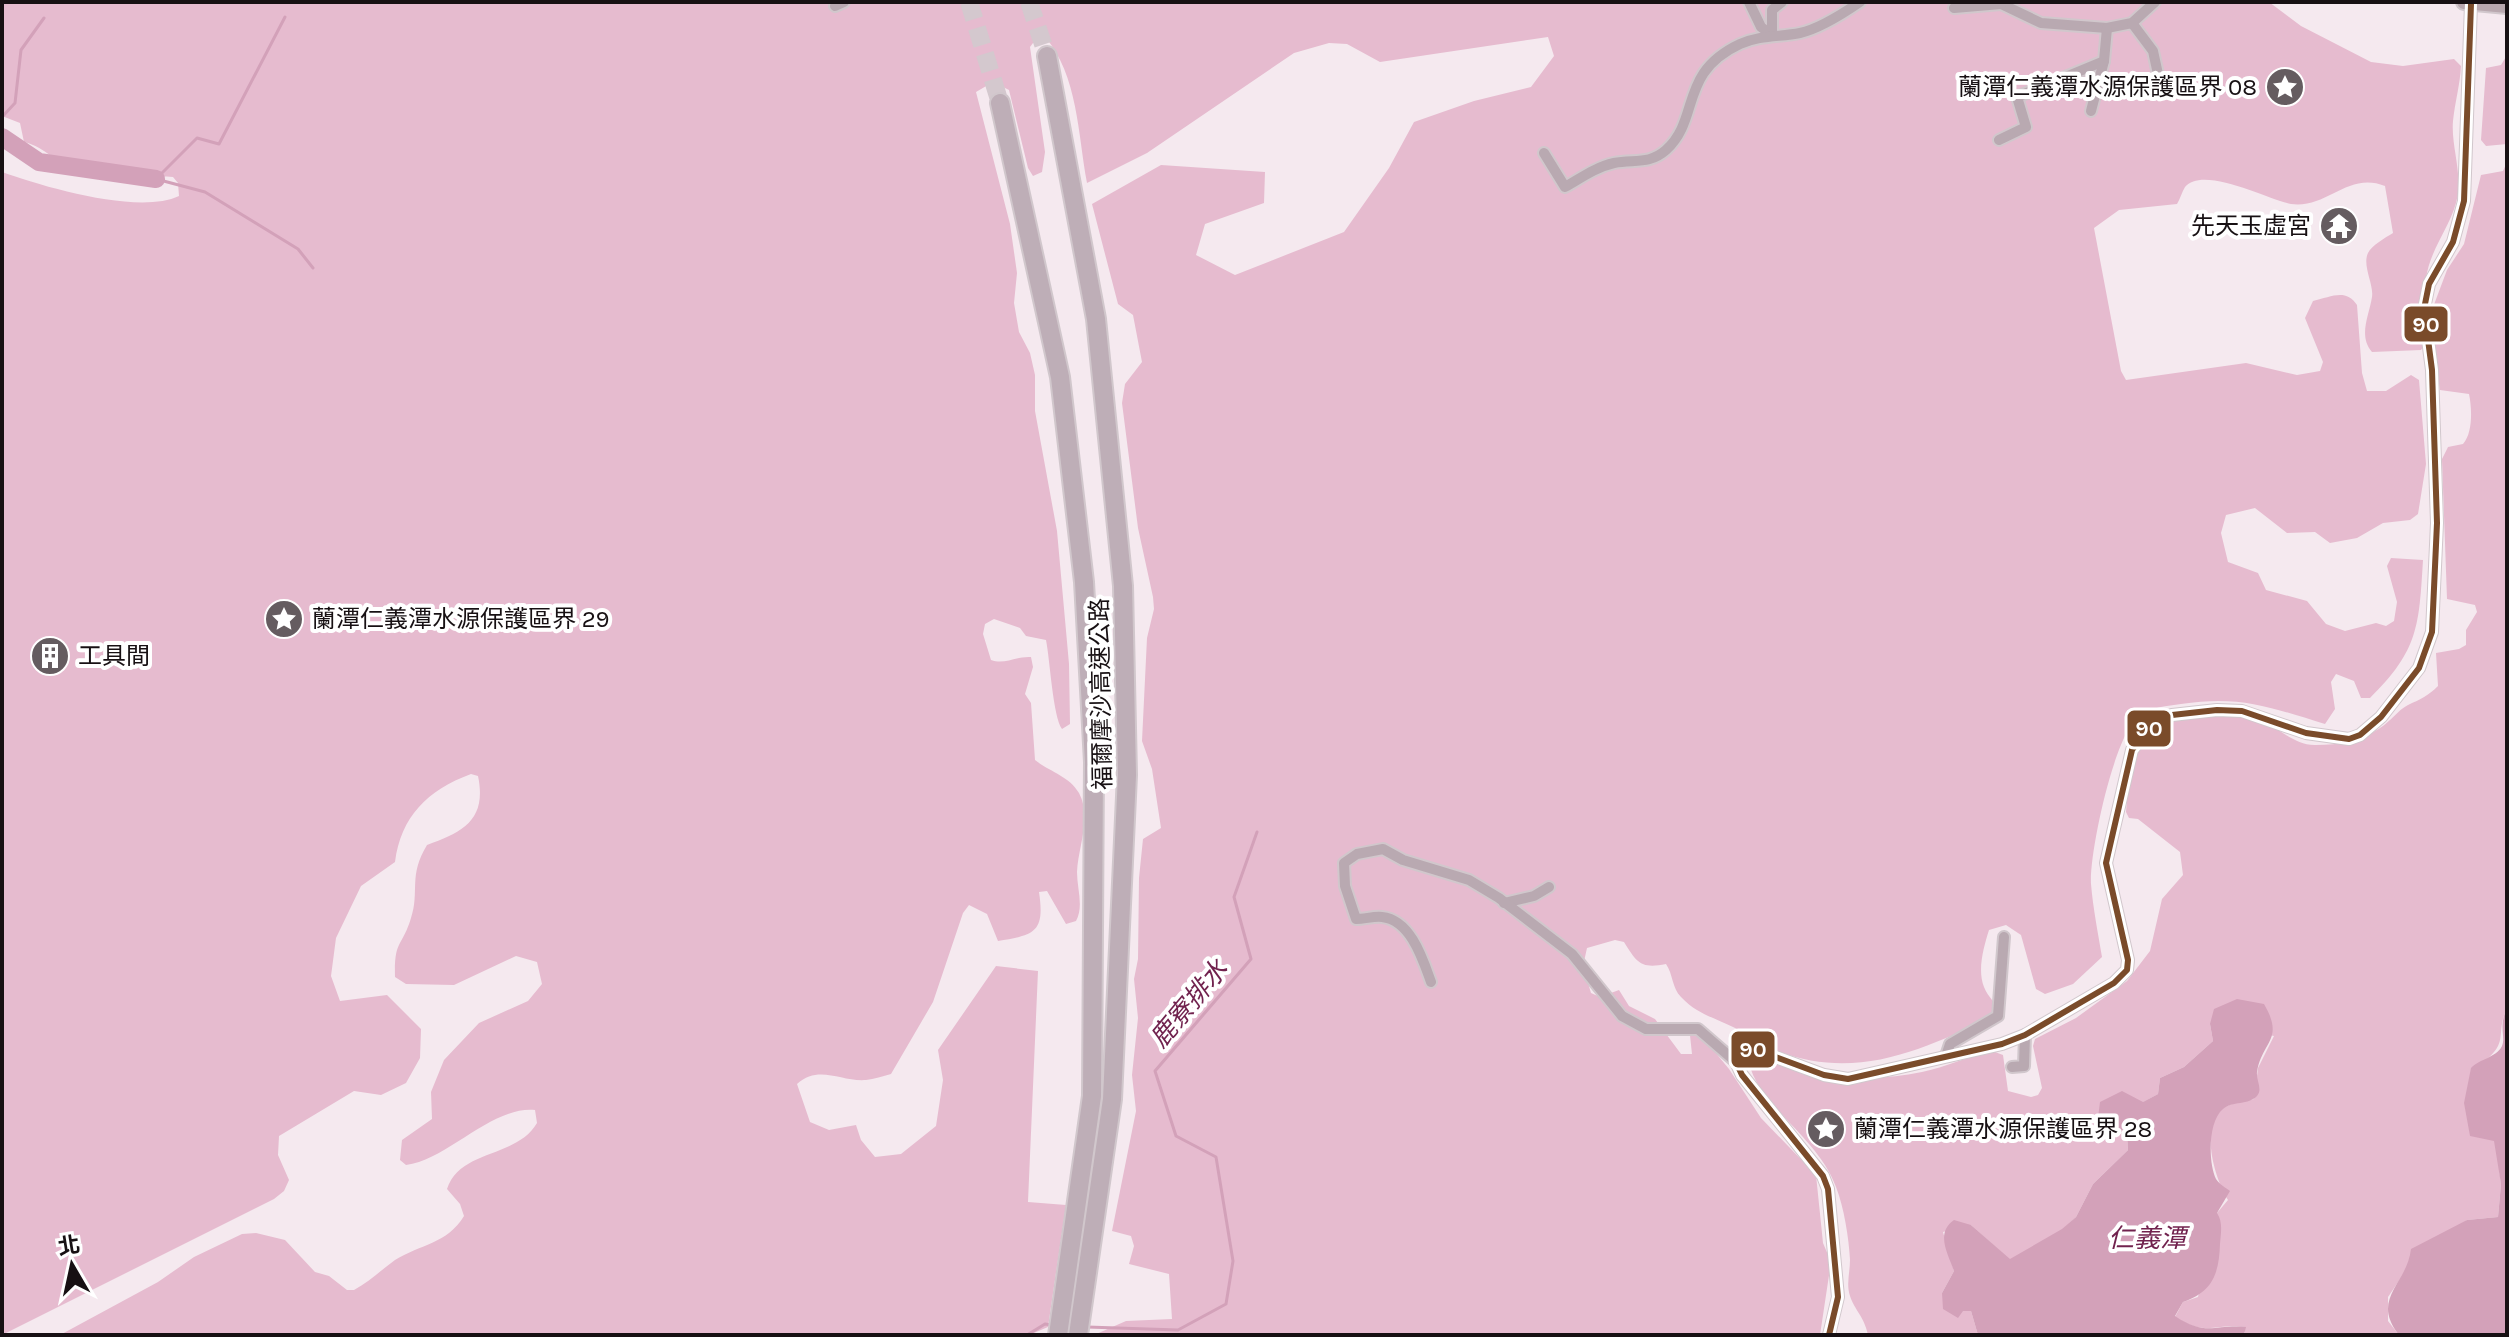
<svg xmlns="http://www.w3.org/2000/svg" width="2509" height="1337" font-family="Karla,'Noto Sans TC',sans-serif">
<rect width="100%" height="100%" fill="#f5e9ef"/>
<g fill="#e6bbcf">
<path d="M2 2H2269L2301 26 2371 62 2403 66 2454 59 2461 66C2460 85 2455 102 2453 121 2451 144 2461 169 2458 194 2453 225 2430 247 2426 279 2423 301 2435 332 2421 350L2372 352C2358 336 2369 316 2372 297 2374 284 2362 266 2368 253 2372 245 2385 238 2393 233L2385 186C2348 171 2327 209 2291 204 2269 200 2203 165 2185 187 2182 192 2180 199 2177 204L2119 210 2094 228 2121 371 2126 380 2246 363 2297 375 2320 371 2323 362 2305 318 2313 301C2331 297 2346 288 2357 305L2362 373 2367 391H2386L2411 375 2419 380 2426 464 2418 514 2410 520 2383 523 2357 538 2330 543 2315 532 2287 533 2255 508 2226 515 2221 533 2228 562 2258 573 2266 590 2307 601 2326 624 2345 631 2376 623 2386 626 2394 621 2397 602 2387 566 2391 558 2423 560C2419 625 2419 650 2370 698H2361L2354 681 2336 674 2331 682 2335 709 2325 724C2269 707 2240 695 2181 704 2167 706 2152 707 2140 715 2115 731 2089 853 2091 884 2093 908 2098 933 2102 957L2073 984 2045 994 2036 989 2021 935 2006 925 1989 930C1984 946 1977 970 1984 987 1988 998 1997 1002 1999 1014 1919 1051 1852 1085 1765 1046 1753 1041 1744 1032 1733 1027 1713 1017 1697 1014 1681 997 1672 988 1673 974 1666 964 1641 969 1637 963 1624 942L1615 940 1587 948 1583 966 1591 993 1600 997 1619 990 1629 1006 1655 1019 1681 1054H1692L1689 1026 1697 1030 1729 1069 1761 1118 1816 1175 1823 1243 1831 1262 1820 1335H1094L1126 1321 1172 1319 1169 1274 1129 1264 1134 1246 1131 1236 1112 1231 1136 1111 1132 1075 1138 1018 1134 979 1138 959 1139 878 1143 839 1161 828 1152 769 1142 741 1147 638 1154 609 1153 597 1138 528 1122 403 1125 384 1142 362 1133 315 1118 304 1092 204 1161 165 1265 172 1264 203 1205 224 1196 255 1235 275 1344 232 1389 168 1414 122 1474 101 1531 87 1554 56 1548 37 1380 62 1347 44 1329 43 1294 53 1147 153 1087 183C1078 135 1078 75 1045 37L1036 39 1030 47 1045 152 1042 172 1033 176 1028 168 1009 90 993 82 976 92 1010 224 1017 273 1014 303 1019 332 1030 353 1035 375V411L1057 531 1069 664 1070 724 1062 729C1053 717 1050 660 1046 640L1026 636 1020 628 994 619 985 624 983 634 991 660C1005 665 1016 656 1031 657L1033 667 1025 694 1031 703 1035 760C1050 772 1069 776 1079 793 1092 817 1078 847 1077 872 1077 889 1084 906 1076 921L1066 924 1047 891 1039 892C1045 932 1035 935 998 941L987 914 969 905 963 913 933 1002 891 1074C883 1076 874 1079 866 1080 841 1082 819 1064 797 1084L810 1122 829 1130 856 1125 861 1140 875 1157 901 1154 936 1126 943 1080 938 1050 996 966 1038 971 1028 1202 1066 1205 1048 1327 1029 1335H60L158 1282 194 1257 242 1234 256 1233 285 1240 315 1272 329 1276 347 1290H354C369 1282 381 1270 395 1260 421 1244 447 1244 464 1216L460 1204 447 1189C460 1149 517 1158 537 1123L535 1110C491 1106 449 1159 406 1165L400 1160 402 1140 432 1119 431 1092 444 1060 479 1023 528 1001 542 984 537 962 516 956 454 985 406 984 395 977C394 939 402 948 411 918 420 891 408 876 427 845 464 832 487 819 478 776L471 774C427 790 401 817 395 862L361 886 336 938 331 976 340 1001 387 995 421 1029 420 1058 406 1083 381 1095 354 1091 279 1136 278 1155 289 1180 284 1191 274 1199 2 1335V172C44 187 139 215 179 196L178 183 173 177C143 175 107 182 78 172 57 165 46 147 24 142L20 123 2 116Z"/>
<path d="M2507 55V144L2486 146 2481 140 2486 68 2501 65Z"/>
<path d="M2507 162V1008C2495 1034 2509 1041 2486 1060L2501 1184 2498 1217 2467 1220 2409 1266 2388 1297V1321L2399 1335H2245V1327C2214 1323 2207 1337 2175 1317L2183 1302 2198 1297 2217 1213 2228 1200C2215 1179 2199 1127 2223 1108 2230 1103 2246 1101 2254 1099L2258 1068 2274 1036 2210 1024 2213 1041 2184 1067 2160 1078 2158 1094 2103 1124 2127 1135 2128 1150 2093 1184 2076 1217 2062 1230 2010 1260 1971 1225 1943 1232 1954 1271 1942 1293 1963 1311H1971L1978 1335H1868C1864 1316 1855 1311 1850 1296 1846 1284 1850 1272 1850 1260 1849 1239 1844 1207 1836 1187 1818 1137 1757 1105 1749 1062L1755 1057C1812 1074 1862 1085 1922 1072 1947 1067 1969 1055 1995 1052L2003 1055 2008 1091 2031 1097 2038 1095 2042 1088 2033 1046 2035 1039 2076 1018 2127 981 2150 951 2162 899 2183 875 2180 852 2138 819 2129 818 2126 812C2128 794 2126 774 2133 757 2152 707 2219 704 2261 720 2279 728 2295 746 2316 745 2339 745 2360 742 2380 728 2390 722 2398 710 2408 705 2421 699 2428 696 2438 686L2436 653 2459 649 2466 645V630L2477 612 2475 605 2447 599 2442 459 2448 447 2463 444C2473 433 2472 408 2469 394L2440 390 2429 318 2447 270 2464 244 2481 175 2503 171Z"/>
</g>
<g fill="#d3a1b9">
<path d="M2237 999 2264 1004C2285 1040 2262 1041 2257 1072 2256 1081 2263 1089 2257 1096 2249 1105 2232 1101 2223 1109 2208 1121 2208 1163 2216 1179 2219 1184 2226 1188 2230 1191L2217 1213C2223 1222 2221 1232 2220 1244 2219 1273 2213 1292 2183 1302L2175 1316C2206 1337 2215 1324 2246 1327L2244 1335H1978L1971 1311H1963L1958 1318 1943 1309 1942 1293 1954 1271C1948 1254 1935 1233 1954 1220L1971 1225 2010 1259 2062 1229 2076 1217 2093 1184 2128 1150 2127 1135 2098 1118 2100 1102 2122 1091 2143 1102 2158 1094 2160 1078 2184 1067 2213 1041 2210 1024 2214 1009Z"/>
<path d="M2507 1008V1335H2399C2370 1298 2407 1285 2411 1249L2467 1220 2498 1217 2501 1184 2494 1141 2470 1136 2464 1103 2471 1068C2479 1059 2496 1058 2502 1046 2506 1036 2498 1027 2507 1008Z"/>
</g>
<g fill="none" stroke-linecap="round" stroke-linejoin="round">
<g stroke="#d3a1b9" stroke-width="3">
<path d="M285 17 219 144 197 138 156 179 205 192 298 249 313 268"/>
<path d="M2 117 15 103 21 50 44 18"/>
<path d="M1087 1327 1178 1330 1226 1304 1233 1261 1216 1157 1176 1136 1155 1071 1251 959 1234 897 1257 832"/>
<path d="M1027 1335 1045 1324 1052 1325"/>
</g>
<path stroke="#d3a1b9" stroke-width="18" d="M2 137 39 162 156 179"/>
<g stroke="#d4c8ce" stroke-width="18" stroke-dasharray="18 9" stroke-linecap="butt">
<path d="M969 2 1000 103"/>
<path d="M1029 2 1047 56"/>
</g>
<g stroke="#d1c7cc" stroke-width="14">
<g id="minor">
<path d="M1749 2 1761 27 1772 35"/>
<path d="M1997 2 2041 23 2107 28 2132 23 2155 2"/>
<path d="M835 6 844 2"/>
<path d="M1954 8 2001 4"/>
<path d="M2132 23 2153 51 2161 88"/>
<path d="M1772 35V10L1782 2"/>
<path d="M2091 111 2104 61"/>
<path d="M1999 140 2026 127 2017 97 2104 61 2107 28"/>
<path d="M1544 153 1565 187C1581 178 1596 167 1614 163 1634 159 1649 165 1666 150 1701 118 1678 73 1740 44 1760 35 1780 37 1800 33 1819 29 1844 13 1860 2"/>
<path d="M1504 903 1534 896 1549 887"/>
<path d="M1431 982C1423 960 1411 920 1382 917 1374 916 1365 919 1356 919L1345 886 1344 863 1357 854 1383 849 1403 860 1469 880 1499 898 1572 954 1622 1016 1646 1029H1698L1736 1062"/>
<path d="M1946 1056 1950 1044 1998 1016 2004 937"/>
<path d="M2012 1067 2024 1066 2025 1035"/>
<path d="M1829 1335 1838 1297 1828 1189 1823 1176 1742 1075 1736 1062 1738 1055 1754 1049 1824 1075 1848 1079 2002 1044 2025 1035 2114 983 2127 970 2128 960 2106 863 2132 750 2149 728 2172 715 2217 710 2242 711 2306 733 2349 739 2360 735 2381 717 2419 668 2432 632 2437 523 2432 370 2424 309 2429 284 2453 242 2464 201 2471 4"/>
</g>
</g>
<g stroke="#d1c7cc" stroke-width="18">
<path id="secondary" d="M2464 2 2507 6"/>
</g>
<g stroke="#d1c7cc" stroke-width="22">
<g id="motorway">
<path d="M1047 56 1096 319 1123 586 1127 775 1112 1099 1078 1335"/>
<path d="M1000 103 1060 377 1084 582 1094 762 1092 1096 1058 1335"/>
</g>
</g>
<use href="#minor" stroke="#b9a9b1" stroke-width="10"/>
<use href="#secondary" stroke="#b9a8af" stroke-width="14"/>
<use href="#motorway" stroke="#beaeb7" stroke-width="18"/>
<g stroke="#fff" stroke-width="12">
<path id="bus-1" d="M1829 1335 1838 1297 1828 1189 1823 1176 1742 1075 1736 1062 1738 1055 1754 1049 1824 1075 1848 1079 2002 1044 2025 1035 2114 983 2127 970 2128 960 2106 863 2132 750 2149 728 2172 715 2217 710 2242 711 2306 733 2349 739 2360 735 2381 717 2419 668 2432 632 2437 523 2432 370 2424 309 2429 284 2453 242 2464 201 2471 4"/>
</g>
<use href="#bus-1" stroke="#7a4b2a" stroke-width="6"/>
</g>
<defs>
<g id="sight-disc" transform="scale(2)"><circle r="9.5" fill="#655c60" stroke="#fff"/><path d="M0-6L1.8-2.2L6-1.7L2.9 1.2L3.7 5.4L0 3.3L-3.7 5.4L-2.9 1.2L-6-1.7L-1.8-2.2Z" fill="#fff"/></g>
<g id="temple-disc" transform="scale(2)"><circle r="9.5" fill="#655c60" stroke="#fff"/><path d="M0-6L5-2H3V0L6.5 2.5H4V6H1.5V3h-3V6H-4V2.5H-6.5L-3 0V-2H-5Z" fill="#fff"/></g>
<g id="building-disc" transform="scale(2)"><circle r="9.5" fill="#655c60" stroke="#fff"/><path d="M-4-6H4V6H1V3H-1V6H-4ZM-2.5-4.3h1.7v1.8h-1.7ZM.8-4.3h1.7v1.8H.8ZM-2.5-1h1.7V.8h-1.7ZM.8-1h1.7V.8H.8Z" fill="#fff"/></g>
</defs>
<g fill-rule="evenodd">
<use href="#sight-disc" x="2285" y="87"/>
<use href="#temple-disc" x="2339" y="226"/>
<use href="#sight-disc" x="284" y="619"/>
<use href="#building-disc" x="50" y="656"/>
<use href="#sight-disc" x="1826" y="1129"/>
</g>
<g text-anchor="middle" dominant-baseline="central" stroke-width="8" stroke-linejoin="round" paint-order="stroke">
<g font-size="24" fill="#171013" stroke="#fff" text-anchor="start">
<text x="2257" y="87" text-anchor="end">蘭潭仁義潭水源保護區界 08</text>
<text x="2311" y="226" text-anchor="end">先天玉虛宮</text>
<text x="312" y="619">蘭潭仁義潭水源保護區界 29</text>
<text x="78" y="656">工具間</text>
<text x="1854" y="1129">蘭潭仁義潭水源保護區界 28</text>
</g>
<g font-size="24" fill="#171013" stroke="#fff">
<text transform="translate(1101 694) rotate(-91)">福爾摩沙高速公路</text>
</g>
<g font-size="26" font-style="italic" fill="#71224e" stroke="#fff">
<text transform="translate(1189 1004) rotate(-50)">鹿寮排水</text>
<text x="2147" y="1238">仁義潭</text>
</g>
</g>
<g stroke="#fff" stroke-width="3">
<rect x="2403" y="305" width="46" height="38" rx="8" fill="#7a4b2a"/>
<rect x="2126" y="709" width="46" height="39" rx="8" fill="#7a4b2a"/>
<rect x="1730" y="1030" width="46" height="39" rx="8" fill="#7a4b2a"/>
</g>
<g font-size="22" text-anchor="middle" font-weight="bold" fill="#fff">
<text x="2426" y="332">90</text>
<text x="2149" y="736">90</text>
<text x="1753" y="1057">90</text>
</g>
<rect width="2509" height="1337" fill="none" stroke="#171013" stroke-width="8"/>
<g transform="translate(72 1265) rotate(351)" stroke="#ffffff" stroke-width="6" paint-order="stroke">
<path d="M0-6L14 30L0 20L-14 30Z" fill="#171013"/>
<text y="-12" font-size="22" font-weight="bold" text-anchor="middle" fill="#171013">北</text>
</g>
</svg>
